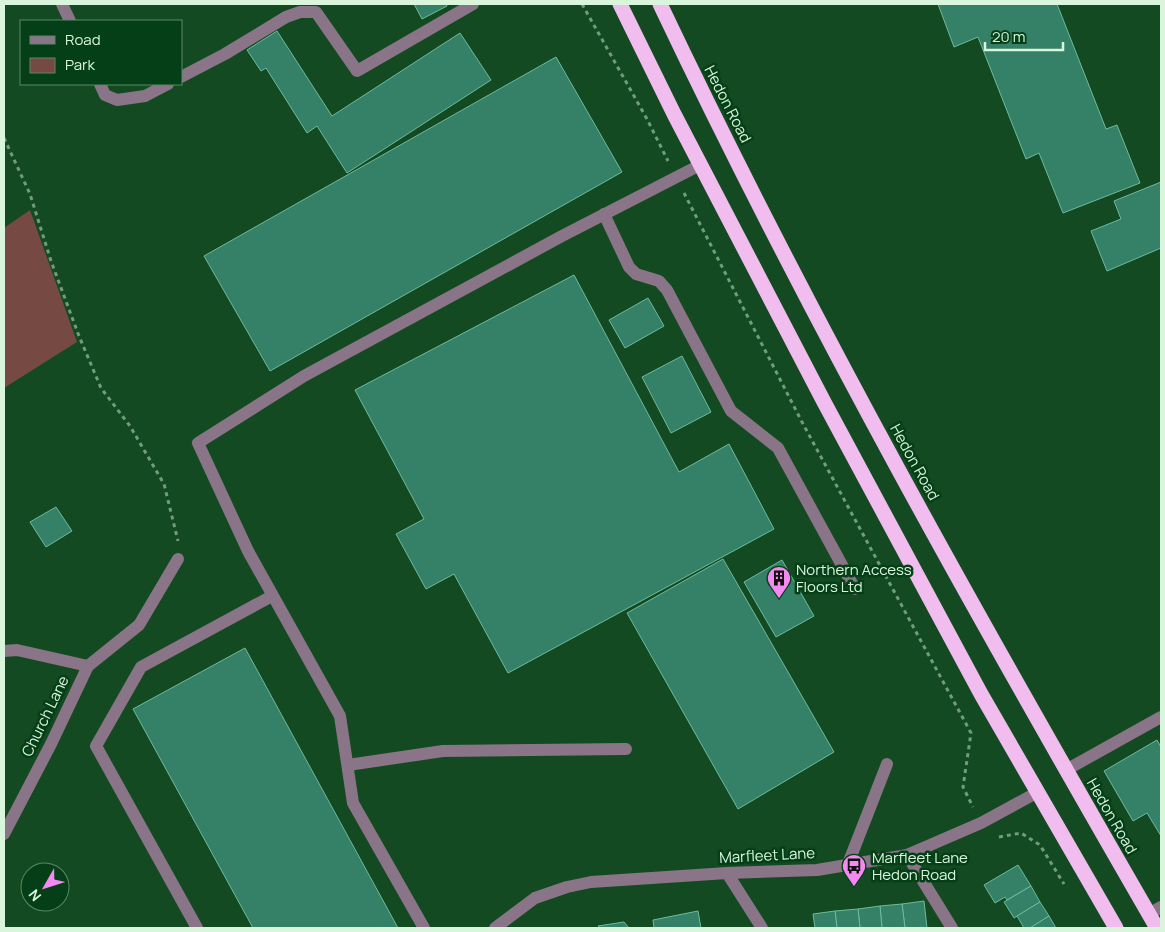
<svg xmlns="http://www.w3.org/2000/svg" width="1165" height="932" font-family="Manrope,sans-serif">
<rect width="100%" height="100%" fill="#144a21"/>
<path fill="#764943" d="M30 210 77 342 4 388V228Z"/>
<g fill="#358168" stroke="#6dbb9e">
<path d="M414 4H446L447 6 422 19Z"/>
<path d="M938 4H1057L1106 129 1117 125 1140 183 1063 213 1039 153 1026 159 978 37 954 47Z"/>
<path d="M277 31 332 116 460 33 491 80 347 173 317 126 307 133 266 68 261 71 247 50Z"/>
<path d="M556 57 622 172 270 371 204 256Z"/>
<path d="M1161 182V248L1107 271 1091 231 1121 219 1114 201Z"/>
<path d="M574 275 679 472 729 444 774 529 508 673 454 574 426 589 396 534 424 519 355 390Z"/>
<path d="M648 298 664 326 625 348 609 320Z"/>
<path d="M682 356 711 412 671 433 642 377Z"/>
<path d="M56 507 72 531 46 547 30 522Z"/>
<path d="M723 559 834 752 738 809 627 613Z"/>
<path d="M782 560 814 616 776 637 744 582Z"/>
<path d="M245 648 398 928H253L133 709Z"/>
<path d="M1157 740 1161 747V836L1147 813 1133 821 1104 771Z"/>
<path d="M1018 865 1031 886 1007 900 1005 897 995 903 984 885Z"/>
<path d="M1031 886 1040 902 1014 918 1004 902Z"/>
<path d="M924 901 927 928H905L902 904Z"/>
<path d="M1040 902 1049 916 1030 928H1024L1017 916Z"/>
<path d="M902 904 905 928H882L880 906Z"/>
<path d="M880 906 882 928H860L858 909Z"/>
<path d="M858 909 860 928H837L835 911Z"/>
<path d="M698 911 701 928H654L653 920Z"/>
<path d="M835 911 837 928H815L813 914Z"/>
<path d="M1049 916 1056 928H1030Z"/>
<path d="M624 922 629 928H600L598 926Z"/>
</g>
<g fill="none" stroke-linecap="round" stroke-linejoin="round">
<g stroke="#729c7b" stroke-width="3" stroke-dasharray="4 4" stroke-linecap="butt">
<path d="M582 4 647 119 668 161"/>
<path d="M4 138 30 194 51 261 79 336 101 388 130 426 164 484 178 541"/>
<path d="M684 193 802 422 971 733 963 787 973 807"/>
<path d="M999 837 1021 833 1040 845 1064 884"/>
</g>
<g stroke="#8a7488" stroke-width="12">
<path d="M62 4 70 21"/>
<path d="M181 77 225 54 286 17 300 12H316L357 71 473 4"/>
<path d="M100 84 105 95 117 100 145 96 168 84"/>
<path d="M604 214 629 267 636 274 659 281 667 290 731 411 778 448 855 589"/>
<path d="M4 651 17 650 88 666 51 744 4 834"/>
<path d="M88 666 139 625 178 559"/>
<path d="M348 765 443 751 626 749"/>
<path d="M1066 770 1161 717"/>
<path d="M907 855 952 928"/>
<path d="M848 864 887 764"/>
<path d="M727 873 762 928"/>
<path d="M1149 914 1161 907"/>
<path d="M197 928 96 746 141 667 272 596"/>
<path d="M424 928 353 803 340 716 248 551 198 443 304 376 562 236 700 165"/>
<path d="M495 928 535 898 567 887 591 882 727 873 817 870 907 855 981 823 1038 792"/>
</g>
<g stroke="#f1bcee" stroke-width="15">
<path d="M620 4 674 114 824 402 981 694 1116 928"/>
<path d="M660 4C810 320 982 625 1157 928"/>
</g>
</g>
<defs>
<g id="building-pin" transform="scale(1.25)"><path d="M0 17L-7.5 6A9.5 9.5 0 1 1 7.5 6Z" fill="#f489f1" stroke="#053f17"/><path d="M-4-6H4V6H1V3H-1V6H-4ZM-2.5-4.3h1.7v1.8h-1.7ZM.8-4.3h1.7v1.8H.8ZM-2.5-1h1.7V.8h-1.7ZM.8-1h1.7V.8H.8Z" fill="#111"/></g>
<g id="bus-pin" transform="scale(1.25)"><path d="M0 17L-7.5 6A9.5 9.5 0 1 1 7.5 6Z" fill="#f489f1" stroke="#053f17"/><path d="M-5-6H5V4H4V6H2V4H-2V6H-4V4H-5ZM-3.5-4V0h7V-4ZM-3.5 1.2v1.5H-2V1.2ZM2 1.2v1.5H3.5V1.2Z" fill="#111"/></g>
</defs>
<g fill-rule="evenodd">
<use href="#building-pin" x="779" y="578"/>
<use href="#bus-pin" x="854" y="866"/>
</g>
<g text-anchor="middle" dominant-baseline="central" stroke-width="5" stroke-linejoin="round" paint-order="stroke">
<g font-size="15" fill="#d9f5dc" stroke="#053f17">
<text transform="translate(728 104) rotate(63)">Hedon Road</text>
<text transform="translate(915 462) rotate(61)">Hedon Road</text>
<text transform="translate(45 716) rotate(-64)">Church Lane</text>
<text transform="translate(1112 816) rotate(60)">Hedon Road</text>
<text transform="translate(767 855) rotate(-3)">Marfleet Lane</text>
</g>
<g font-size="15" fill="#d9f5dc" stroke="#053f17" text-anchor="start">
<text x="796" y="569">Northern Access<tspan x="796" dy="17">Floors Ltd</tspan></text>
<text x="872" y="857">Marfleet Lane<tspan x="872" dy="17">Hedon Road</tspan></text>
</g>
</g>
<rect width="1165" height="932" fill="none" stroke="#d9f5dc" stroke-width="10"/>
<rect x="20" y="20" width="162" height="65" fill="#053f17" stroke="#5a8866"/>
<rect x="30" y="36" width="25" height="8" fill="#8a7488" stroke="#5a8866"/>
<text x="65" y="45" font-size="15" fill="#d9f5dc">Road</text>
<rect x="30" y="58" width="25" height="15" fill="#764943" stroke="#5a8866"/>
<text x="65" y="70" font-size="15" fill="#d9f5dc">Park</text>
<g transform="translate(45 887) rotate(231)"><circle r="24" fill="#053f17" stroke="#5a8866"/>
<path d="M0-4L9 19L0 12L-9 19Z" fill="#f489f1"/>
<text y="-8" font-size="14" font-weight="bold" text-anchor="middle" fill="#d9f5dc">N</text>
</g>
<path d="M985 42v8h78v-8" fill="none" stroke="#d9f5dc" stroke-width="2.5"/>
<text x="992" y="42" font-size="15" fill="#d9f5dc" stroke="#053f17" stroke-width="4" paint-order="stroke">20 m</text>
</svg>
